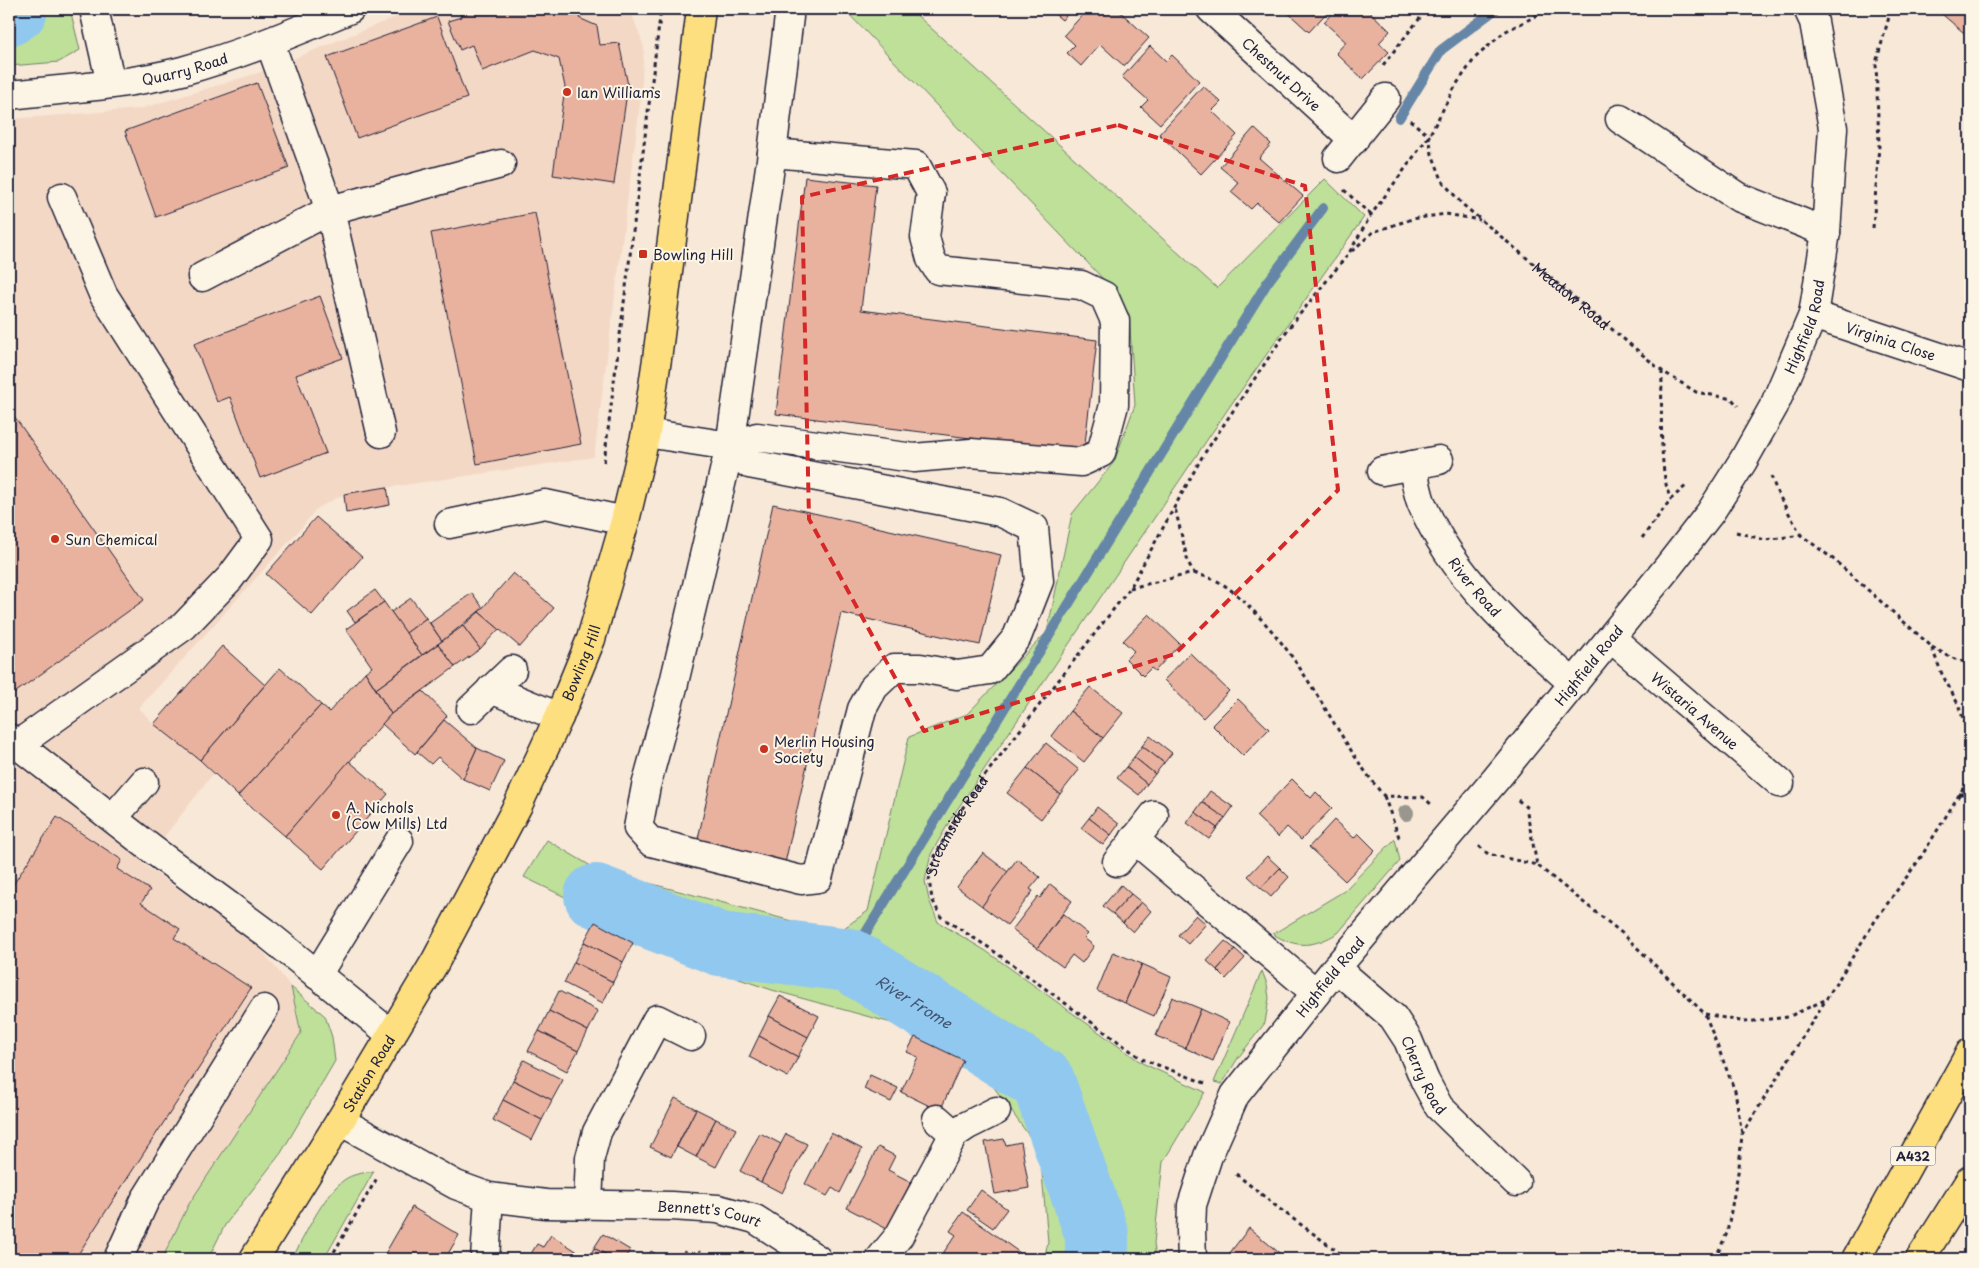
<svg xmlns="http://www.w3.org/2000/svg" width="1979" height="1268" font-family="'Playpen Sans',sans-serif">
<rect width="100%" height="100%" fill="#f8e8d7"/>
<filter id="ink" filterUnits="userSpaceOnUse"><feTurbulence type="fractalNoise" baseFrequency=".02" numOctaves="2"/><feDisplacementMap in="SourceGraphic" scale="10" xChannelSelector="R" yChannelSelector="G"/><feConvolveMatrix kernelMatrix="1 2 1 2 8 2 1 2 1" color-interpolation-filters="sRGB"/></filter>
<g filter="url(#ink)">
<path fill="#f4d8c6" d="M415 9H630L644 47 641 97 594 457 344 494 316 509 303 526 139 708 154 724 200 760 213 774 143 864 257 944 291 987 301 1033 189 1204 162 1259H9V119L140 109 261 72Z"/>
<g fill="#bee099" stroke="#70816a">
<path d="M9 9H70L80 50 59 62 9 66Z"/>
<path d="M844 9H910L1217 288 1325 179 1364 217 1230 406 952 817 931 854 925 881 929 900 938 922 986 951 1142 1063 1205 1092 1163 1162 1154 1243 1156 1259H1044L1048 1242 1040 1151 972 1057 906 1027 772 990 721 973 524 877 547 840 596 869 837 933 868 911 909 737 967 714 1047 632 1072 514 1114 462 1135 405 1129 314 1107 283Z"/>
<path d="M1395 839 1400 861 1338 933C1314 947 1297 949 1273 934L1344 891Z"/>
<path d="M1262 971 1267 984 1269 998 1265 1023 1238 1058 1222 1084 1214 1082Z"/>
<path d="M291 987 325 1016 332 1037 335 1061 281 1153 225 1225 208 1259H162L189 1204 301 1033Z"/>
<path d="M374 1171 324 1259H292C304 1237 323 1195 344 1180 352 1174 363 1173 374 1171Z"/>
</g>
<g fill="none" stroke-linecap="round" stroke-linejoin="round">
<g stroke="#6586a7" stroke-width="10">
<path d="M1399 118 1441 50 1496 9"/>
<path d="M849 960 1267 283 1323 208"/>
</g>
<g stroke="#91c8ef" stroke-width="64">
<path d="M9 14 16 9"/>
<path id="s1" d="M596 896 720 944 849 960 1043 1081 1097 1235V1259"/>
</g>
</g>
<g fill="#e9b29e" stroke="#22223b">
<path d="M466 9H583L579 18 597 26 600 45 619 43 628 85 614 184 553 175 565 87 559 59 535 50 482 71 472 45 460 50 448 21 461 17 460 11Z"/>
<path d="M1053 9H1072L1062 20 1051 11Z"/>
<path d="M1088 9H1117L1149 38 1124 66 1100 44 1081 66 1067 53 1075 45 1064 35Z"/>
<path d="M1284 9H1330L1309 32Z"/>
<path d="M1336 9H1367L1390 31 1379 43 1389 52 1363 79 1336 53 1346 42 1324 22Z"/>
<path d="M1936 9H1970V38Z"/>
<path d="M437 17 467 98 357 138 327 57Z"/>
<path d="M1150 46 1166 61 1172 55 1199 81 1160 124 1141 107 1148 100 1122 77Z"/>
<path d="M257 83 289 168 156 217 125 131Z"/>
<path d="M1203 86 1221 102 1212 111 1237 135 1201 174 1159 134Z"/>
<path d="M1254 128 1271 144 1259 158 1303 196 1279 222 1257 203 1251 209 1231 192 1239 183 1220 167Z"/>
<path d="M805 177 876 185 861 310 1097 340 1084 452 776 414Z"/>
<path d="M535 213 581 444 477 464 431 233Z"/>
<path d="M320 296 343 358 296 375 326 453 260 478 230 397 217 402 194 344Z"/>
<path d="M14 416 144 600 9 697V419Z"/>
<path d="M387 487 390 505 346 513 344 494Z"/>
<path d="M773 504 1001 555 980 645 841 613 783 872 695 852Z"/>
<path d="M316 517 362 557 312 615 266 574Z"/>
<path d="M513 573 554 608 520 647 479 612Z"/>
<path d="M375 590 384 602 355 622 347 611Z"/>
<path d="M472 593 483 608 442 641 430 623Z"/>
<path d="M411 598 426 618 406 633 391 612Z"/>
<path d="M384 602 422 655 376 689 365 672 372 667 346 629Z"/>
<path d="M479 612 499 629 480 649 463 626Z"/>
<path d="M1149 614 1180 644 1155 671 1151 668 1143 676 1126 659 1134 651 1123 641Z"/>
<path d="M426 618 442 641 422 655 406 633Z"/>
<path d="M463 626 480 649 455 667 438 644Z"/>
<path d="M438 644 455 667 391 714 376 689Z"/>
<path d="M222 646 265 685 200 760 154 724Z"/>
<path d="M1190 653 1229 691 1203 718 1164 680Z"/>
<path d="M280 668 321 705 238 796 200 760Z"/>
<path d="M365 672 391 714 285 836 238 796 321 705 329 712Z"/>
<path d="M1090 687 1123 713 1103 738 1070 711Z"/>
<path d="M423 691 447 716 415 754 382 724 391 714Z"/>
<path d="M1238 699 1269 729 1243 756 1212 725Z"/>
<path d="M1070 711 1103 738 1084 762 1051 736Z"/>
<path d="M444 720 477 748 463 779 438 757 431 764 417 752Z"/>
<path d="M1150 736 1172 753 1164 763 1142 746Z"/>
<path d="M1046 743 1079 770 1060 794 1027 768Z"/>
<path d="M1142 746 1164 763 1155 774 1134 757Z"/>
<path d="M477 748 504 761 490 791 463 779Z"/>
<path d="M1134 757 1155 774 1147 784 1126 767Z"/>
<path d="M349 761 388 794 323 869 285 836Z"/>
<path d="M1126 767 1147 784 1139 795 1117 778Z"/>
<path d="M1027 768 1060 794 1041 819 1007 793Z"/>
<path d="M1292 779 1311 798 1316 792 1332 808 1301 840 1287 827 1278 837 1256 816Z"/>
<path d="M1210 791 1233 807 1225 818 1202 802Z"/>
<path d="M1202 802 1225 818 1217 828 1195 812Z"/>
<path d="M1097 807 1119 824 1111 835 1089 818Z"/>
<path d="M1195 812 1217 828 1209 839 1187 823Z"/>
<path d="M57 817 122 860 117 869 150 890 141 903 180 929 174 938 251 988 75 1259H9V891Z"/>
<path d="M1089 818 1111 835 1103 845 1081 828Z"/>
<path d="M1334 820 1354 838 1358 833 1375 850 1345 881 1309 847Z"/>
<path d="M983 853 1008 872 982 906 957 887Z"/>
<path d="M1267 856 1280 868 1261 888 1248 876Z"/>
<path d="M1017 859 1040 877 1030 889 1033 891 1007 925 982 906Z"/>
<path d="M1280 868 1289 877 1271 897 1261 888Z"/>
<path d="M1050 884 1072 901 1037 948 1012 930 1038 896 1040 898Z"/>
<path d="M1121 885 1131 894 1113 914 1103 906Z"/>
<path d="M1131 894 1141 902 1123 923 1113 914Z"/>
<path d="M1141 902 1151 911 1133 932 1123 923Z"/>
<path d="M1063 914 1088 934 1084 938 1094 946 1082 963 1072 955 1063 967 1037 948Z"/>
<path d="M1196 915 1206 924 1188 944 1178 935Z"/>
<path d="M595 922 633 943 623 962 584 942Z"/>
<path d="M1225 941 1235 949 1217 970 1207 961Z"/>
<path d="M584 942 623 962 613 982 574 962Z"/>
<path d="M1235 949 1245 958 1226 979 1217 970Z"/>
<path d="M1113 952 1142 964 1125 1003 1097 991Z"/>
<path d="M574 962 613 982 603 1003 564 983Z"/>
<path d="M1142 964 1171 977 1154 1016 1125 1003Z"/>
<path d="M559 991 598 1011 588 1031 549 1011Z"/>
<path d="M780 996 819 1016 808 1037 769 1016Z"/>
<path d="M1172 997 1201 1009 1185 1048 1156 1036Z"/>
<path d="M1201 1009 1229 1022 1213 1061 1185 1048Z"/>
<path d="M549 1011 588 1031 578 1051 539 1031Z"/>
<path d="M769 1016 808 1037 798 1057 759 1036Z"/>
<path d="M539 1031 578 1051 567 1071 528 1051Z"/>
<path d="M759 1036 798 1057 788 1077 749 1057Z"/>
<path d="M915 1037 963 1060 940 1111 901 1092 918 1057 907 1052Z"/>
<path d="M524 1060 563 1080 552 1100 513 1080Z"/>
<path d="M870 1075 898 1088 891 1102 864 1089Z"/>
<path d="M513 1080 552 1100 542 1120 503 1100Z"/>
<path d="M675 1098 696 1109 671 1157 650 1147Z"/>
<path d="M503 1100 542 1120 532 1140 493 1120Z"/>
<path d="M696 1109 716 1119 696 1157 677 1147Z"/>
<path d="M716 1119 736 1129 716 1167 696 1157Z"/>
<path d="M760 1133 781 1144 761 1182 740 1171Z"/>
<path d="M831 1133 862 1149 840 1193 832 1188 827 1196 805 1184Z"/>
<path d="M786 1134 807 1144 782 1193 761 1182Z"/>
<path d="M1004 1139 1006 1145 1021 1142 1029 1188 995 1194 985 1142Z"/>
<path d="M878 1147 895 1156 888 1170 911 1182 887 1229 847 1208Z"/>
<path d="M981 1190 1007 1209 993 1228 967 1210Z"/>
<path d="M412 1207 459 1235 445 1259H382Z"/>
<path d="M963 1212 1023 1255 1020 1259 996 1258 995 1259H946L941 1256 956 1235 950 1231Z"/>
<path d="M1249 1228 1283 1256 1280 1259H1237L1229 1254Z"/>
<path d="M603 1234 630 1250 624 1259H614L594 1248Z"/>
<path d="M551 1235 584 1256 582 1259H533L529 1257 537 1244 543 1247Z"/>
<path d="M594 1248 614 1259H588Z"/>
<path d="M651 1251 665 1259H646Z"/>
<path d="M684 1251 695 1258 699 1251 712 1259H679Z"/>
<path d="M523 1253 529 1257 533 1259H519Z"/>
</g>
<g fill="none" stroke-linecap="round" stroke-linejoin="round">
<g stroke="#22223b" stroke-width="31">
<g id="minor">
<path d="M94 9 111 84"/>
<path id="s4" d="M1211 9 1354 140"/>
<path d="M270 43 330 210 381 433"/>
<path id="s5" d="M9 95C65 89 128 85 182 71 240 55 295 32 350 9"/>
<path d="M1620 119 1738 197 1826 232"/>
<path d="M772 153 789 17"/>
<path d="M1338 158 1386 98"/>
<path d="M202 277 330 210 501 164"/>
<path id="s6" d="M1813 315 1970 367"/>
<path d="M646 433 730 446 757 437 914 458 971 453 1081 462 1101 453 1114 405 1115 321 1104 296 1081 285 938 270 931 259 925 237 931 193 916 165 772 153 730 446 673 687 646 786 638 828 651 842 801 880 818 878 862 709 874 687 894 668H920L957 675 990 670 1017 637 1039 581 1034 528 1000 512 749 464 730 446"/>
<path id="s7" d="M1412 465C1415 477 1417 491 1421 502 1453 578 1514 631 1574 684"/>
<path d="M1382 471 1439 460"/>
<path d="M449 524 545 504 625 521"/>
<path id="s8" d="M1611 638 1780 783"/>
<path d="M491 689 559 717"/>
<path d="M471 709 512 670"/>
<path d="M9 738 153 850 267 934 392 1035"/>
<path d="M17 745 184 626 230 578 259 539 103 294 62 197"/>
<path d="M113 818 144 782"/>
<path d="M1134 839 1316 993"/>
<path d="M1117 862 1154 815"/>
<path id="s9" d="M1336 968 1393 1017 1408 1040 1425 1081 1439 1107 1516 1182"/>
<path d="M317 975 399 841"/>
<path d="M937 1119 954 1134"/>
<path id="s10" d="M340 1121 456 1185 489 1197 546 1204 671 1206 718 1209 755 1219 817 1259"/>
<path d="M588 1204 590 1158 597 1132 657 1019 691 1036"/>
<path d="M118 1259 145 1200 264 1009"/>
<path d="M485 1259 489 1197"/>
<path d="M880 1259 899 1236 954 1134 966 1126 996 1111"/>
<path id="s11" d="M1192 1259 1191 1231 1192 1205 1208 1156 1235 1095 1336 968 1496 779 1668 567 1710 513 1743 461 1774 406 1813 315 1826 232 1833 128 1814 22 1808 9"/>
</g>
</g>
<g stroke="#22223b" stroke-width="31">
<g id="major">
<path id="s12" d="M254 1259 340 1121 435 962 518 805 559 717 591 639 625 521 646 433 657 359 701 9"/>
<path d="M1856 1259 1970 1053"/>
<path d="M1920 1259 1970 1180"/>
</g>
</g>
<g stroke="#22223b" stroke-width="3" stroke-dasharray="4 4" stroke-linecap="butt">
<path d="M1383 65 1427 9"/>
<path id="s2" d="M1410 120 1429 136 1432 154 1443 182 1462 204 1662 371 1696 392 1732 399 1738 406"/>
<path d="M1344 190 1371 215"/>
<path d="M1873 228 1879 145 1876 63 1889 17 1893 9"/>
<path d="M1352 251 1373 232 1412 219 1446 214 1480 220"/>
<path d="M1662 371C1662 400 1658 475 1671 499L1688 484"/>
<path d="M604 462 661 9"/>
<path d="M1771 476 1777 492 1801 535 1833 559 1931 646 1942 674 1958 704 1970 738"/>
<path d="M1736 532 1765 540 1801 535"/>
<path d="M1642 538 1671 499"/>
<path d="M1194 573C1202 576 1212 578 1219 582 1236 592 1249 606 1262 620 1312 673 1338 741 1384 796L1423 797 1433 806"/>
<path d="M1130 588 1194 573 1188 562 1175 508"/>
<path d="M1932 647 1950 657 1970 664"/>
<path d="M1959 794H1970"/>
<path d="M1384 796 1399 837 1402 839"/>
<path d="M1518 800 1526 807 1537 865"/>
<path d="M1479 846 1488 854 1537 865 1623 934 1705 1014 1735 1091 1742 1134"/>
<path d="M1705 1014 1745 1022 1788 1017 1827 999"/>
<path id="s3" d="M1205 1083 1142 1059 988 947 941 917 932 899 929 880 935 856 955 819 983 778 1130 588 1202 457 1288 329 1349 253 1371 215 1429 136 1456 85 1475 58 1504 32 1550 9"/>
<path d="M1236 1174 1281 1210 1348 1259"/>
<path d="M330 1259 377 1178"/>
<path d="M1715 1259 1727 1233 1739 1167 1742 1134 1875 921 1921 857 1970 777"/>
</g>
<use href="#minor" stroke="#fcf5e5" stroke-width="28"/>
<use href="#major" stroke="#fedf80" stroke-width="28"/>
</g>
<circle fill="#98968e" cx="1406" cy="813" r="8"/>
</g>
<path fill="none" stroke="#d62828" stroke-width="4" stroke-dasharray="10 6" stroke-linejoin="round" d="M1118 125 1305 186 1338 490 1175 654 924 731 809 519 802 197Z"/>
<g fill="#c8321e" stroke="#fcf5e5" stroke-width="2">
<circle cx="567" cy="92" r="5"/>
<rect x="638" y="249" width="10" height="10" rx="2.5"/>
<circle cx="55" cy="539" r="5"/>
<circle cx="764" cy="749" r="5"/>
<circle cx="336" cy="815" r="5"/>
</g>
<g text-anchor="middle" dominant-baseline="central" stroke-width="4" stroke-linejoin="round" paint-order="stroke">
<rect fill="#fcf5e5" stroke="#63616e" stroke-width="1" x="1890.5" y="1146.5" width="45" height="19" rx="4"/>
<g font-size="12" font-weight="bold" fill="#22223b">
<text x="1913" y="1156">A432</text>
</g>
<g font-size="14" fill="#22223b" stroke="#fcf5e5">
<text stroke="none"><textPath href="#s5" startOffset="178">Quarry Road</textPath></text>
<text stroke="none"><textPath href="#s4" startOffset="96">Chestnut Drive</textPath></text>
<text stroke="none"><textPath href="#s2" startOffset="245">Meadow Road</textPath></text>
<text stroke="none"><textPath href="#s11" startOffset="1134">Highfield Road</textPath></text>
<text stroke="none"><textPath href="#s6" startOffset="82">Virginia Close</textPath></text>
<text stroke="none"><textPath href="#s7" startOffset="139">River Road</textPath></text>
<text stroke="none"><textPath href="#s12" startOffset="681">Bowling Hill</textPath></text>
<text stroke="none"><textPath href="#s11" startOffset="729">Highfield Road</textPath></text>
<text stroke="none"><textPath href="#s8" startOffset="111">Wistaria Avenue</textPath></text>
<text stroke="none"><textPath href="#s3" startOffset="414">Streamside Road</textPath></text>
<text stroke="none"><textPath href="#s11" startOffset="324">Highfield Road</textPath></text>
<text stroke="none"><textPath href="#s12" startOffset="218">Station Road</textPath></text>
<text stroke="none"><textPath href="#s9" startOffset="141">Cherry Road</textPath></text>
<text stroke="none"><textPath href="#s10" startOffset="389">Bennett's Court</textPath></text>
</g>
<g font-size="14" fill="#22223b" stroke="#fcf5e5" text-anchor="start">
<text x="577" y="92">Ian Williams</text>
<text x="653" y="254">Bowling Hill</text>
<text x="65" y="539">Sun Chemical</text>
<text x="774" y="741">Merlin Housing<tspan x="774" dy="16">Society</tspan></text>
<text x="346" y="807">A. Nichols<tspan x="346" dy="16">(Cow Mills) Ltd</tspan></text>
</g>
<g font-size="15" font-style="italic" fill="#435471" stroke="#fcf5e5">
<text stroke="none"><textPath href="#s1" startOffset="340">River Frome</textPath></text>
</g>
</g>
<rect width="1979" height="1268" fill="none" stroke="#fcf5e5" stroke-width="30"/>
<rect x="15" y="15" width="1949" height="1238" fill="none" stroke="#22223b" stroke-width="2" filter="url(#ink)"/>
</svg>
